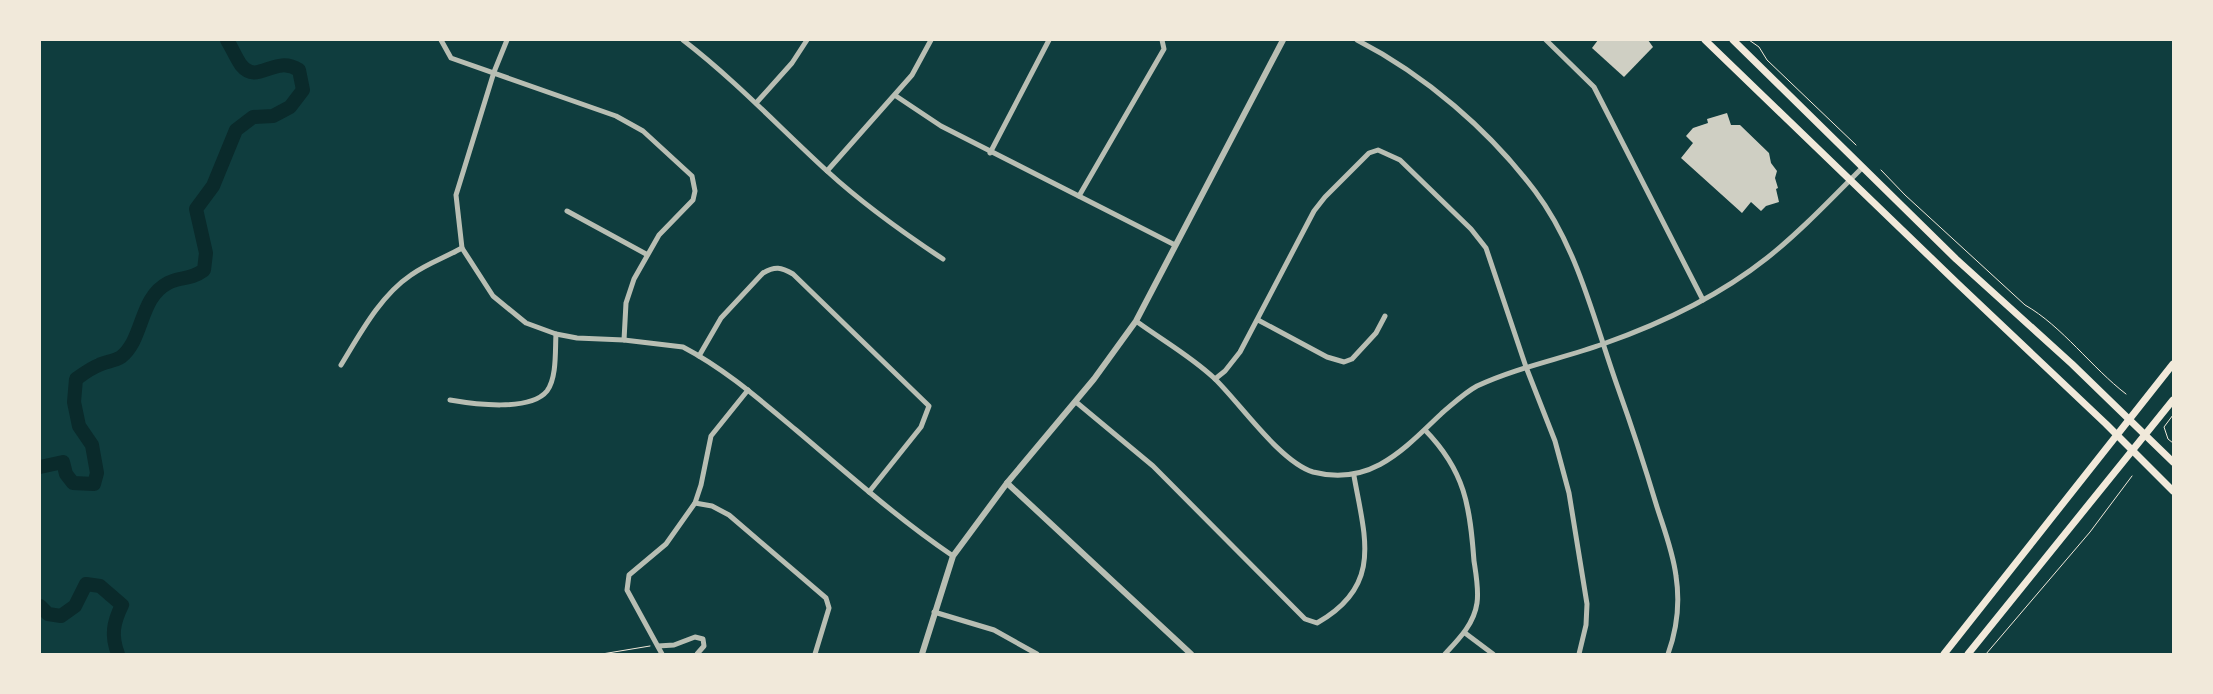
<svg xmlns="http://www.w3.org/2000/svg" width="2213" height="694" font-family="Arial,sans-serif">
<rect width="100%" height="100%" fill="#0f3d3e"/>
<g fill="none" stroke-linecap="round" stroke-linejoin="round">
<g stroke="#0a2a2b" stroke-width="14">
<path d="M40 467 63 462 66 474 73 483 94 484 97 473 92 445 79 426 74 402 76 379C83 374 91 368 99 365 105 362 115 361 121 357 144 339 139 298 168 283 181 276 189 281 204 270L206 253 196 209 213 186 236 130 253 117 273 116 290 107 303 90 299 70C274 54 258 86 241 65 236 58 232 48 227 40"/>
<path d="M40 606 48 614 61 616 75 606 86 584 100 586 122 605C113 623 111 636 118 654"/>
</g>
</g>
<g fill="#cfcfc3">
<path d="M1598 40H1648L1653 47 1624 77 1592 48Z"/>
<path d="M1727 113 1731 125H1740L1769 153 1771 163 1777 171 1775 178 1778 188 1776 189 1779 202 1766 206 1761 211 1751 202 1742 213 1681 158 1693 143 1686 136 1693 128 1708 123 1707 119Z"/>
</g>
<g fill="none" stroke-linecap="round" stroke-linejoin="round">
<g stroke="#f1e9da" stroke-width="1">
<path d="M1749 40 1759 47 1767 60 1856 145"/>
<path d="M1881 170 1905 195 2025 305C2062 326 2092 368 2126 394"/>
<path d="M2173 415 2164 427 2168 439 2173 443"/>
<path d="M602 654 650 646"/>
<path d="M1986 654 2090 532 2132 476"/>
</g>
<g stroke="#b8beb3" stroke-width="5">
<path d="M441 40 451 58 616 116 643 131 692 176 695 191 693 200 659 235 634 279 626 303 624 340"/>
<path d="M507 40 494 72 456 195 462 248 493 296 526 323 556 334 577 338 624 340 683 347C725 369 760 400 796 430 847 473 897 518 953 556"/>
<path d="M683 40C735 80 779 127 827 171 863 204 902 232 943 259"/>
<path d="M1357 40C1425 75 1489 130 1535 191 1578 248 1594 321 1618 388 1632 427 1645 467 1657 507 1664 529 1673 552 1676 576 1680 602 1677 629 1668 654"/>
<path d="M1546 40 1594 87 1703 300"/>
<path d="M896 96 941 126 1175 245"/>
<path d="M757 102 792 63 807 40"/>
<path d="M990 153 1049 40"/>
<path d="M827 171 912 75 931 40"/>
<path d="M1079 196 1164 49 1162 40"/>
<path d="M567 211 646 254"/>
<path d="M1258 320 1327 357 1344 362 1352 359 1376 333 1385 316"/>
<path d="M1136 321C1162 340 1192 357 1214 378 1240 403 1280 462 1313 472 1371 487 1404 449 1442 413 1453 404 1464 393 1477 386 1518 367 1561 359 1603 344 1660 324 1719 296 1767 258 1801 231 1832 198 1863 167"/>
<path d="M699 356 721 318 763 273C775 266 781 267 793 274L929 406 921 427 869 492"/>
<path d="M341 365C360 334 380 296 411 275 426 264 446 257 462 248"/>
<path d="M1215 379 1225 371 1240 352 1314 211 1325 197 1369 153 1378 150 1400 160 1471 229 1486 248 1526 367 1555 441 1569 493 1587 604 1586 625 1579 654"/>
<path d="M450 400C473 404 530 412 547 391 557 378 555 350 556 334"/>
<path d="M1076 402 1153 466 1305 619 1317 623C1383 586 1365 538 1354 476"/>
<path d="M1425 430C1465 471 1470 506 1474 561 1476 574 1479 590 1477 603 1474 624 1459 639 1445 654"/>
<path d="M695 503 712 506 729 515 826 598 829 608 815 654"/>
<path d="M934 612 994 630 1037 654"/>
<path d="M1465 633 1493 654"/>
<path d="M658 646 674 645 695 637 703 639 704 646 697 654"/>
<path d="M662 654 627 590 629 575 666 544 695 503 701 485 711 436 748 390"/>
</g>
<g stroke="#b8beb3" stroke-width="6">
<path d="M1007 483 1191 654"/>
<path d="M922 654 953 556 1007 483 1094 379 1136 321 1283 40"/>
</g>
<g stroke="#f1e9da" stroke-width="7">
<path d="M1705 40 1957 283 2106 424 2173 491"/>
<path d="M1733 40 1956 259 2072 364 2173 462"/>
<path d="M1944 654 2173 364"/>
<path d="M1968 654 2173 400"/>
</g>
</g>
<rect width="2213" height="694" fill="none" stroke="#f1e9da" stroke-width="82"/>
</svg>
